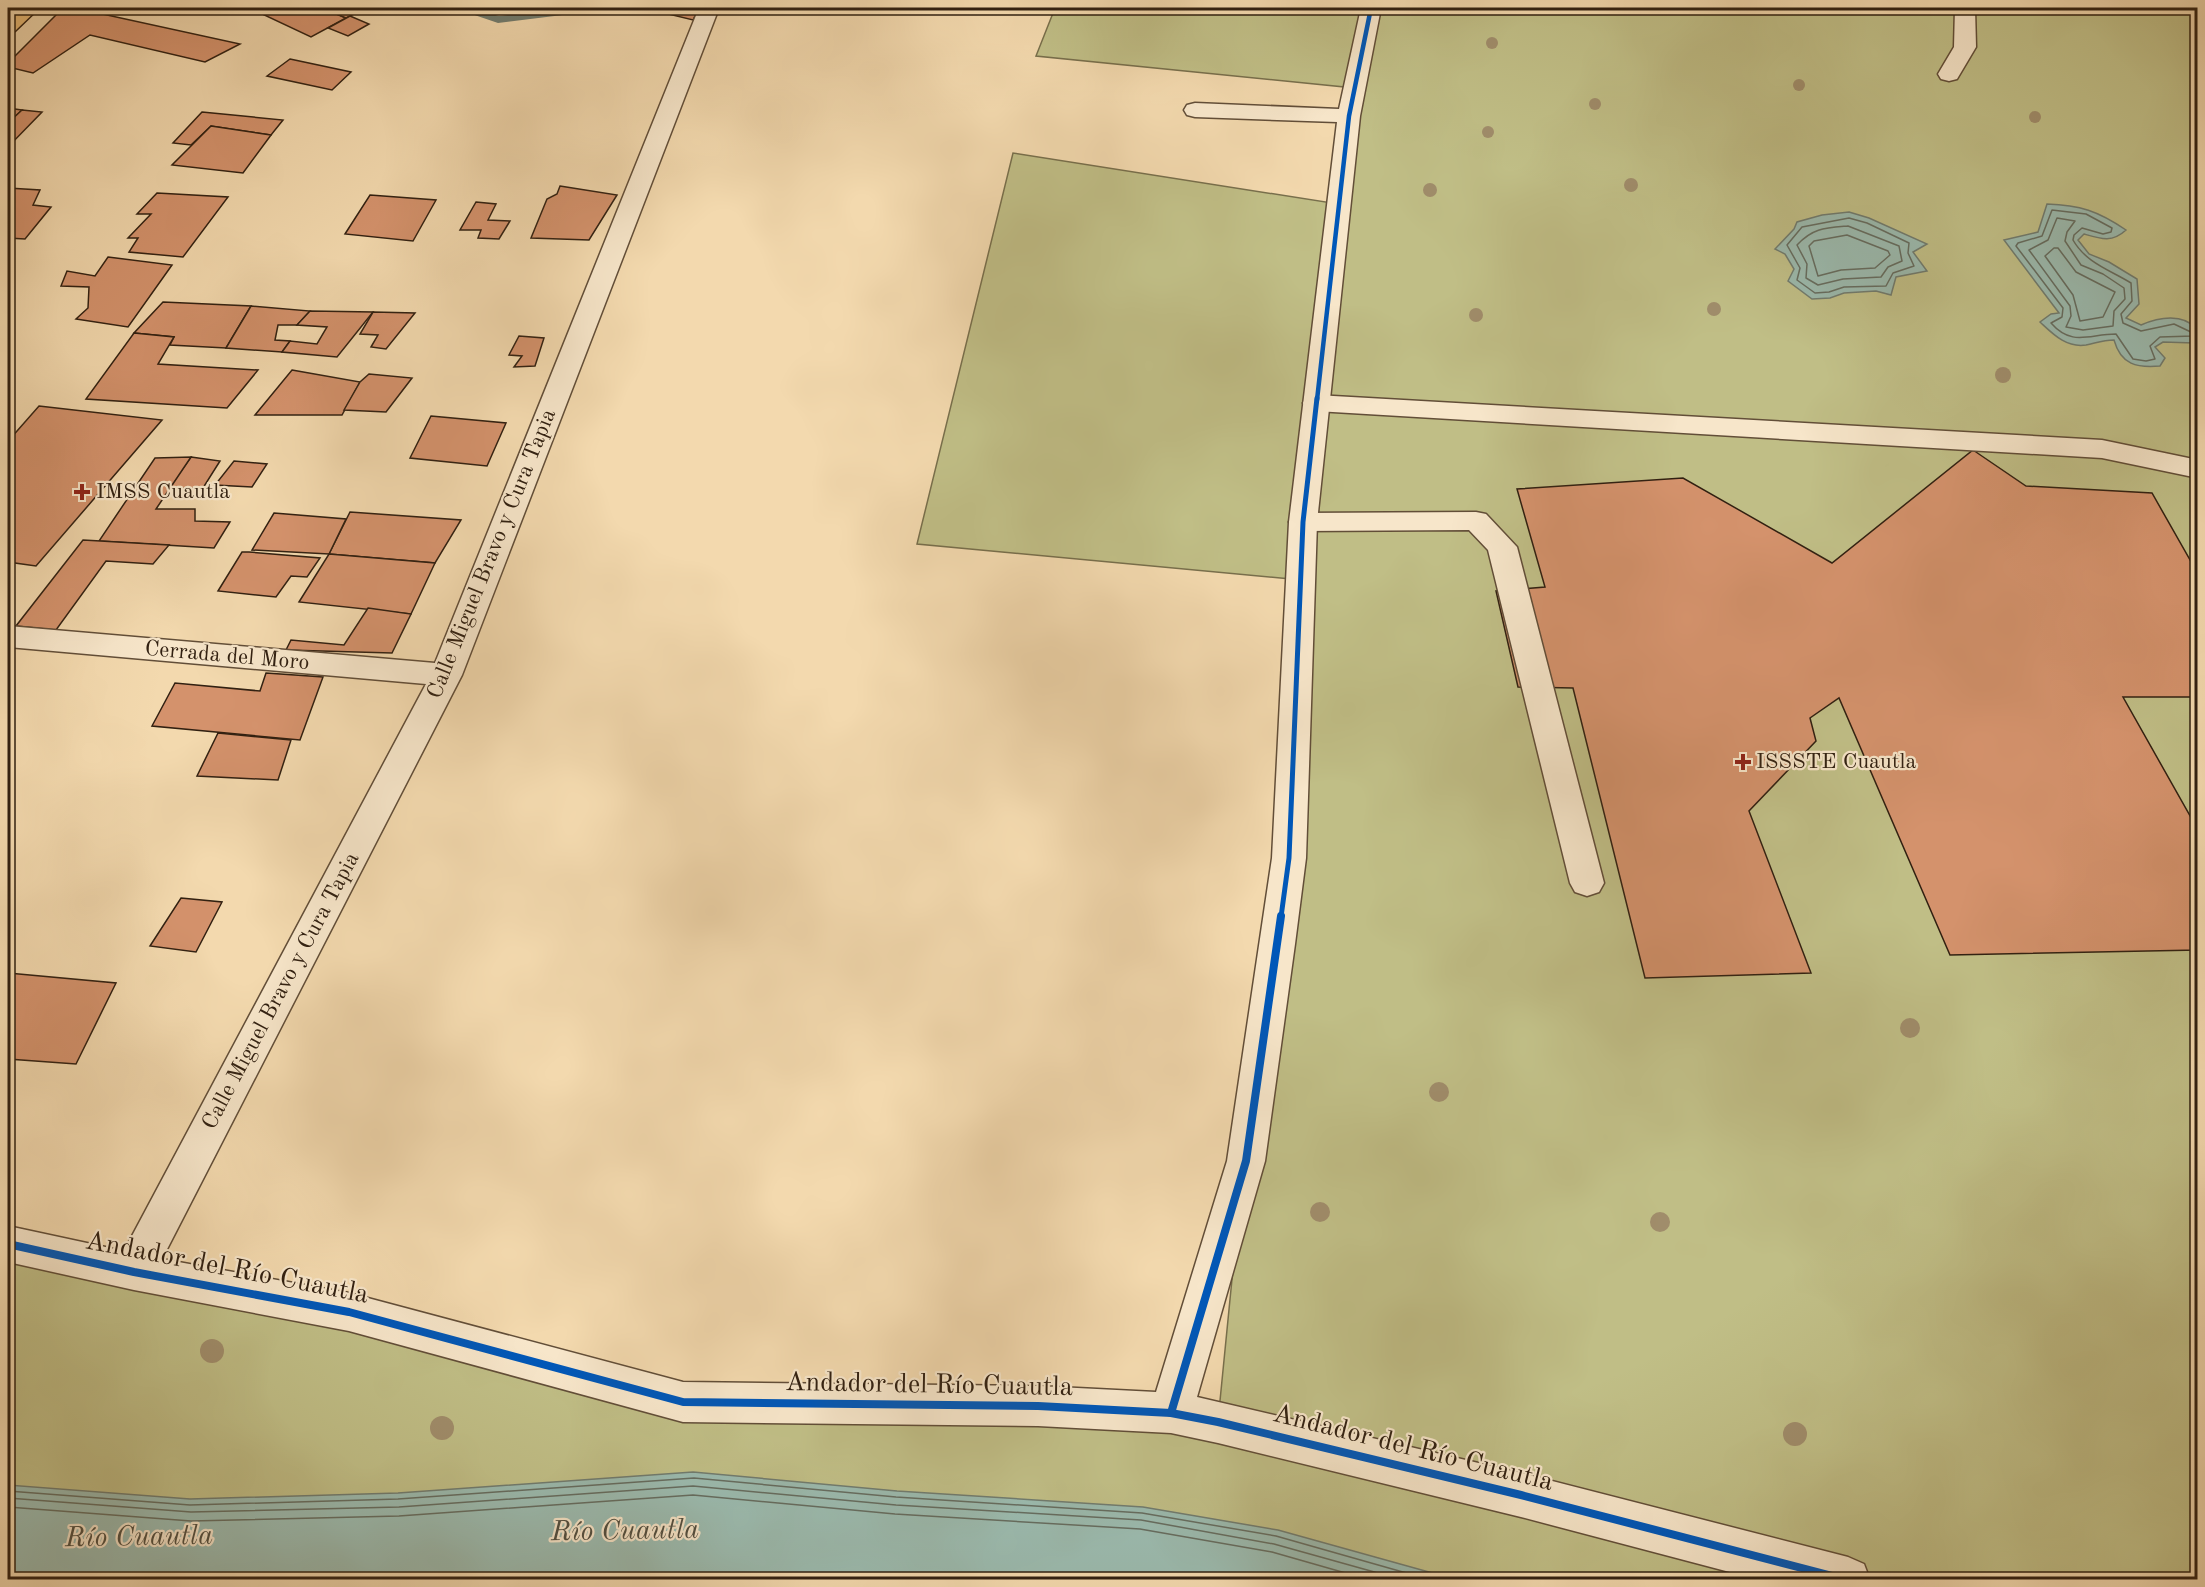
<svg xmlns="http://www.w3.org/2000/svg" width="2205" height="1587" font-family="'Old Standard TT',serif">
<rect width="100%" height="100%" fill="#f3d9ae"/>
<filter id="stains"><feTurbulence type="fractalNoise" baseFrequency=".00333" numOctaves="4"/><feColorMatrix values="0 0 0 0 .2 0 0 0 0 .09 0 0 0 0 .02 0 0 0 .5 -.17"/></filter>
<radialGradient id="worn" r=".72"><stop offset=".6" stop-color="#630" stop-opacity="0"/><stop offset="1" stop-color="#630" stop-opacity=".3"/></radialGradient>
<path fill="#c0be86" stroke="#786f4c" stroke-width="1.5" d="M1055 8H2197V1579L8 1580V1244L547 1366 683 1402 1218 1421 1301 580 917 544 1013 153 1338 204 1354 88 1036 56Z"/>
<g fill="#9bbaae" stroke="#717c6f" stroke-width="1.5">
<path d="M2047 204C2080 205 2098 211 2126 230 2112 243 2101 239 2084 234L2078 240 2089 254 2109 262 2137 279 2139 304 2126 318 2141 325C2159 317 2183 313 2197 329V339L2194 343 2163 342 2155 347 2165 358 2160 366C2137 368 2121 365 2114 340 2103 340 2096 343 2086 345 2066 348 2053 334 2040 322L2051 314 2059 313 2004 240 2038 232Z"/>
<path d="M1849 212 1869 218 1927 244 1913 252 1927 271 1896 277 1891 295 1876 291 1844 293 1830 298 1812 299 1788 281 1794 269 1785 254 1775 249 1794 229 1797 222 1822 215Z"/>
<path d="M693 1472 897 1491 1143 1507 1278 1530 1454 1579H8V1485L190 1499 398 1493Z"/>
</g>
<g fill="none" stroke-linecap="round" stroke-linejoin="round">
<g stroke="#666d60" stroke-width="1.5">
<path d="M2052 210 2086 214 2112 228 2111 232 2103 234 2082 228 2074 235 2073 240C2086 263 2110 270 2131 283L2132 301 2121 314 2123 323 2141 331 2174 324 2193 333V336L2160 337 2150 346 2155 359 2146 361 2133 359 2116 334C2089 334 2072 347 2051 323L2062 317 2063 308 2016 246 2018 243 2042 236Z"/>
<path d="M1849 218 1867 223 1909 243 1908 253 1914 266 1893 273 1886 286 1844 287 1829 292 1815 293 1797 280 1800 268 1787 245 1802 227Z"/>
<path d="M2057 218 2075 221 2067 232 2065 241 2081 265 2103 274 2124 288 2125 299 2114 311 2113 326 2083 330 2066 327 2071 316 2070 306 2029 250 2048 240Z"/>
<path d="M1848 226 1899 246 1902 261 1888 267 1881 277 1843 279 1818 285 1806 278 1807 264 1797 245C1813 228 1825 228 1848 226Z"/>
<path d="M1847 235 1888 251 1890 255 1875 268 1841 270 1818 276 1809 246 1814 241Z"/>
<path d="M2054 248H2058L2076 272 2115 292 2103 317 2080 321 2073 295 2045 256Z"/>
<path d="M8 1491 190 1505 398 1499 694 1478 896 1497 1142 1513 1276 1536 1431 1580"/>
<path d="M8 1498 191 1512 399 1507 693 1486 896 1505 1141 1520 1274 1544 1403 1580"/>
<path d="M8 1507 191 1521 399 1516 693 1495 895 1514 1140 1529 1272 1552 1370 1580"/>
</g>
<path fill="#717c6f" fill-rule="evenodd" d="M454 8H470L499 16 571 8H601L595 11 498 23Z"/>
</g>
<g fill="#d4926c" stroke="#312011" stroke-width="1.5">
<path d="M63 8H75L240 44 205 62 90 35 33 73 8 67V63Z"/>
<path d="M269 8H322L346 18 311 37 260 13Z"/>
<path d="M322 8H366L346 18Z"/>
<path d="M662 8H699L693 20 656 11Z"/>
<path d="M350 16 369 24 348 36 328 28Z"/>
<path d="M290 59 351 72 332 90 267 76Z"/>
<path d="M8 108 22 110 8 123Z"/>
<path d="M22 110 42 112 8 147V123Z"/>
<path d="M202 112 283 120 271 135 211 126 191 145 173 143Z"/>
<path d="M211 126 271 135 243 173 172 165Z"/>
<path d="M560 186 617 195 589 240 531 238 547 199 557 194Z"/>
<path d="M8 188 40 190 33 205 51 207 25 239 8 238Z"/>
<path d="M157 193 228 197 183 257 129 252 138 238H128L151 214H137Z"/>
<path d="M370 195 436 200 413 241 345 234Z"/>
<path d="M476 202 496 204 488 220 510 221 499 239 478 238 481 230H460Z"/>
<path d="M108 257 172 265 128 327 76 319 88 308 89 287 61 286 67 271 95 276Z"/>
<path d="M163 302 251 306 226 348 170 345 174 337 134 333Z"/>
<path d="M251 306 310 311 297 325H278L275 340 290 341 282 352 226 348Z"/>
<path d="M310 311 373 312 337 357 282 352 290 341 317 344 327 327 297 325Z"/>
<path d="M373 312 415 313 386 349 371 347 378 335 360 334Z"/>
<path d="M134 333 174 337 158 364 258 370 227 408 86 399Z"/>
<path d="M519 336 544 338 535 366 514 367 522 356 509 355Z"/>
<path d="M292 370 360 382 342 415H255Z"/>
<path d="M369 374 412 378 386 412 344 410 360 382Z"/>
<path d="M39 406 162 420 36 566 8 562V439H10Z"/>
<path d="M431 416 506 423 487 466 410 458Z"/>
<path d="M1973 450 2026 486 2152 493 2198 574V697H2123L2198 830V950L1950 955 1839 698 1810 718 1816 741 1749 811 1811 973 1645 978 1573 688 1518 687 1496 591 1545 587 1517 489 1683 478 1832 563Z"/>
<path d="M191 457 220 461 203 488 168 489Z"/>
<path d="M191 457 156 509H195V521L230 522 214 548 99 541 155 458Z"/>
<path d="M234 461 267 464 252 487 215 485Z"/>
<path d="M350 512 461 520 435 563 329 554Z"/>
<path d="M274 513 346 519 329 554 252 550Z"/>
<path d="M83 540 169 545 153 564 106 561 56 630 16 626Z"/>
<path d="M242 552H249L320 558 307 577 291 576 276 597 218 591Z"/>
<path d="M329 554 435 563 411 614 299 602Z"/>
<path d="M368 608 411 614 392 653 286 650 291 640 344 645Z"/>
<path d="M266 673 323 677 300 740 152 726 175 683 260 691Z"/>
<path d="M218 733 291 740 278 780 197 776Z"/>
<path d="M181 898 222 902 196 952 150 946Z"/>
<path d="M8 973 116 983 76 1064 8 1059Z"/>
</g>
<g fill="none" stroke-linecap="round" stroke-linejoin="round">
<g stroke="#624e38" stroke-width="3">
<g id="service">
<path d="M1316 395 2102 440 2198 460V478L2102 458 1316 411 1306 409 1303 403 1306 397Z"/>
<path d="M1476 512 1486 514 1517 547 1604 883 1599 892 1587 896 1575 892 1570 883 1488 550 1469 530 1303 531 1293 529 1289 522 1293 515 1303 513Z"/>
</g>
</g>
<g stroke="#624e38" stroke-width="3">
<g id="minor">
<path d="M699 8H719L462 675 162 1259 349 1293 683 1382 1038 1386 1156 1392 1227 1161 1272 858 1289 522 1337 122 1195 117 1187 115 1184 110 1187 105 1195 103 1339 109 1361 8H1381L1360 116 1317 522 1306 858 1295 944 1265 1161 1197 1397 1521 1473 1848 1557 1864 1564 1870 1580H1760L1521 1517 1218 1443 1171 1433 1038 1426 683 1422 349 1331 134 1290 8 1262V1226L124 1251 426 684 8 647V626L435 663Z"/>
<path d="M1955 8H1975L1976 47 1957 79 1949 81 1941 79 1938 74 1954 47Z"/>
</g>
</g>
<g stroke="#312011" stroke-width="3">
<path id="primary" d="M17 8H39L15 31 8 33V16Z"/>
</g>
<use href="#service" fill="#f7e6ca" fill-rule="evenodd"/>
<use href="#minor" fill="#f7e6ca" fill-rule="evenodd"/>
<use href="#primary" fill="#eabc77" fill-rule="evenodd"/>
<g stroke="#f7e6ca" stroke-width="8">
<path id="cycleway-far2" d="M1317 400 1349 116 1371 8"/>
</g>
<g stroke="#f7e6ca" stroke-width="9">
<path id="cycleway-far1" d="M1281 917 1289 858 1303 522 1317 398"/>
</g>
<g stroke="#f7e6ca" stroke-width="11">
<g id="cycleway">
<path d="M8 1244 134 1272 349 1312 683 1402 1038 1406 1171 1413 1218 1422 1521 1495 1848 1580"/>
<path d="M1171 1413 1246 1161 1281 916"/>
</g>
</g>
<use href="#cycleway-far2" stroke="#0057b8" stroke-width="4.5"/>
<use href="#cycleway-far1" stroke="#0057b8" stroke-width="5"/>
<use href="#cycleway" stroke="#0057b8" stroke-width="8"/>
</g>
<g fill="#a08d6b">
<circle cx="1492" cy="43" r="6"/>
<circle cx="1799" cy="85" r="6"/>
<circle cx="1595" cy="104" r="6"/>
<circle cx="2035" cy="117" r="6"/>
<circle cx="1488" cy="132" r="6"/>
<circle cx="1631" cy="185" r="7"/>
<circle cx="1430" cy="190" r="7"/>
<circle cx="1714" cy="309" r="7"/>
<circle cx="1476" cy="315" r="7"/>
<circle cx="2003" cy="375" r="8"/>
<circle cx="1910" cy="1028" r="10"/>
<circle cx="1439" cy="1092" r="10"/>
<circle cx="1320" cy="1212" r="10"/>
<circle cx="1660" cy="1222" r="10"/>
<circle cx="212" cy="1351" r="12"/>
<circle cx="442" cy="1428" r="12"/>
<circle cx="1795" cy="1434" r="12"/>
</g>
<g fill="#8f2418" stroke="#f7e6ca" stroke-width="2">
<path d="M79 483h6v6h6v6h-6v6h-6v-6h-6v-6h6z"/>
<path d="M1740 753h6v6h6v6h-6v6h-6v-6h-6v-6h6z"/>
</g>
<g text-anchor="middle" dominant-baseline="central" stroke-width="4.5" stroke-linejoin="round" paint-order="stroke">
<g font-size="22" fill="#312011" stroke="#f7e6ca" text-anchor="start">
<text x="96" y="492">IMSS Cuautla</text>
<text x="1756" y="762">ISSSTE Cuautla</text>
</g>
<g font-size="22" fill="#312011" stroke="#f7e6ca">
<text transform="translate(492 554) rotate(-68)">Calle Miguel Bravo y Cura Tapia</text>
<text transform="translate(227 656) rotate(5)">Cerrada del Moro</text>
<text transform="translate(281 991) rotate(-62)">Calle Miguel Bravo y Cura Tapia</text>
</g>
<g font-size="27" fill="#312011" stroke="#f7e6ca">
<text transform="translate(227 1268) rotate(11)">Andador del Río Cuautla</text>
<text transform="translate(929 1385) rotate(1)">Andador del Río Cuautla</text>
<text transform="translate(1413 1448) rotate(14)">Andador del Río Cuautla</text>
</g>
<g font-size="28" font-style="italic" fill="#514e40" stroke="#f7e6ca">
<text transform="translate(625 1532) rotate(-1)">Río Cuautla</text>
<text transform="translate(139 1538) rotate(-1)">Río Cuautla</text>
</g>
</g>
<rect width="2205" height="1587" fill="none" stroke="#f3d9ae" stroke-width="30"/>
<rect x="9" y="9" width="2187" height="1569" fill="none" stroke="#312011" stroke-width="3"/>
<rect x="15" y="15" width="2175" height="1557" fill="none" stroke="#312011" stroke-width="1.5"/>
<rect width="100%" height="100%" filter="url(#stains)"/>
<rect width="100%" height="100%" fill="url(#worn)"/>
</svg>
